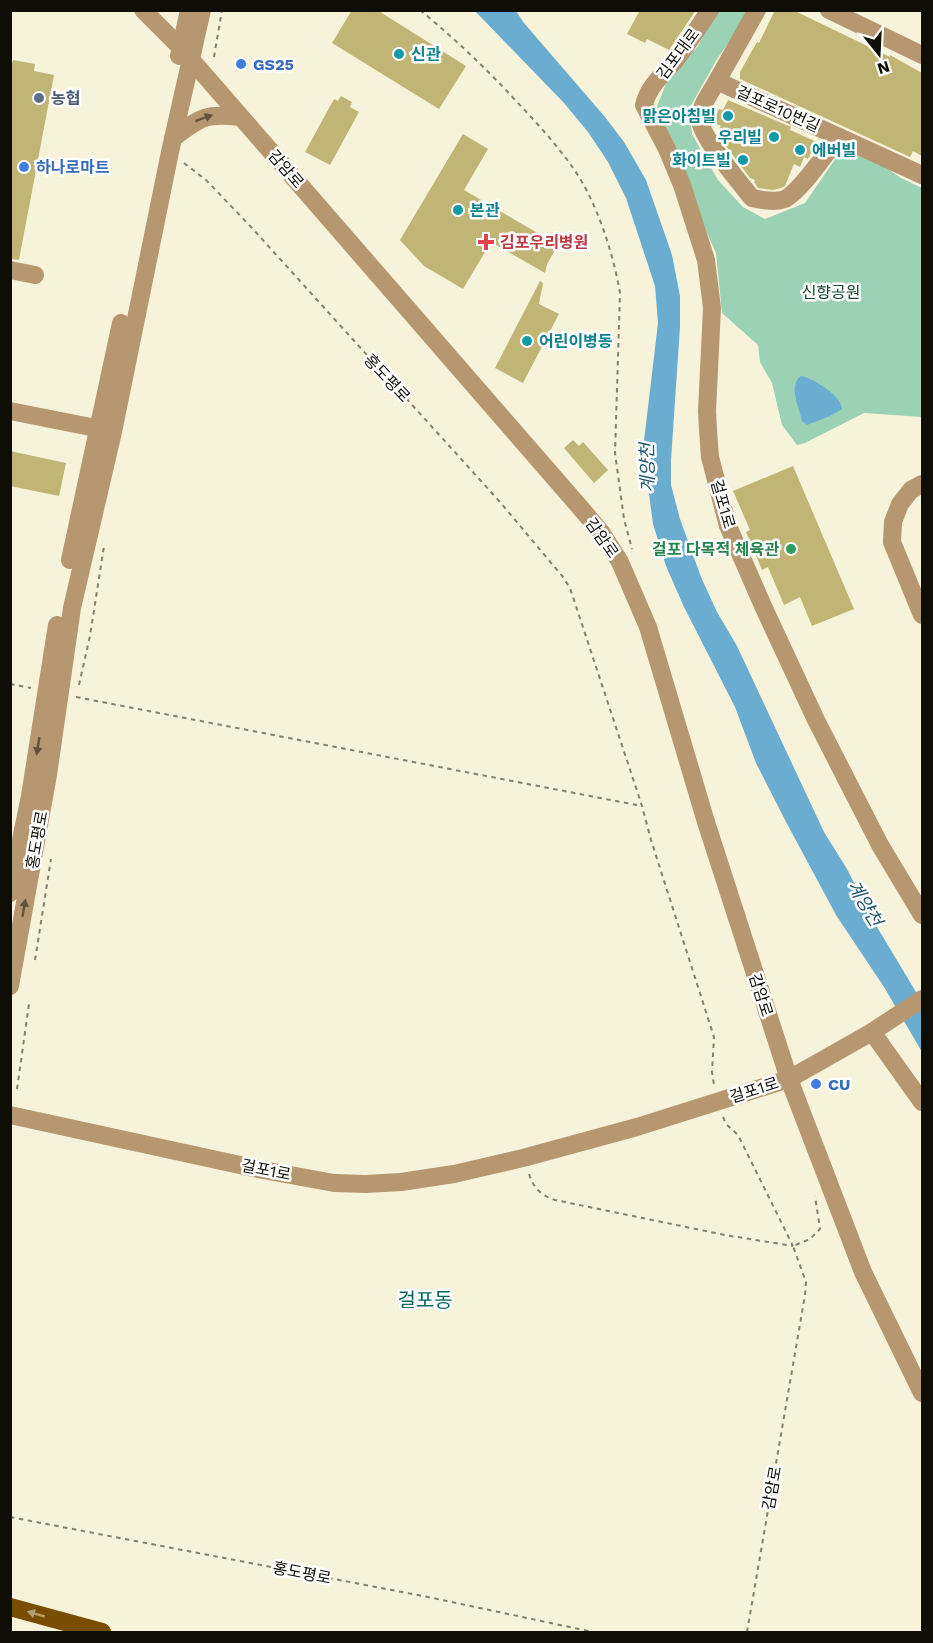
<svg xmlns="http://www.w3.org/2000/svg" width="933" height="1643" font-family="'Work Sans','Noto Sans KR',sans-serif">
<rect width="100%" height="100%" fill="#f7f3db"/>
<path fill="#9bd1b4" d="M716 11H751L717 59 689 109 692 134 718 180 743 207 765 219 805 203 836 158 850 153H859L869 156 901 178 922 188V417L864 413 805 443 797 445 782 425 772 383 760 362 758 345 722 313 716 253 689 193 656 109 669 76 698 46Z"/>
<g fill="#6aadd1">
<path d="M475 11H516L524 23 605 117 624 142 646 180 672 255 680 296V327L671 460V485L680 519 701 577 717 612 737 646 824 832 847 869 877 927 922 1002V1052L884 987 836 915 785 820 756 763 735 707 684 607 666 566 653 524 643 449 658 323 655 286 626 198 608 162 588 132 564 103Z"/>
<path d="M801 376C813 378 842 396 842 409L830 416 807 425 802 421C799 406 788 386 801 376Z"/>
</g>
<g fill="#c0b574">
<path d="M352 10H377L466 66 439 109 332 43Z"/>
<path d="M640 10H696L669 50 647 39 645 43 627 34Z"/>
<path d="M775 10H793L890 57V55L922 73V156L913 151 910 157 740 79V72L757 42 759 43Z"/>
<path d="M13 60 35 64 34 71 54 75 19 260 10 259V71Z"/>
<path d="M341 96 352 102 350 107 359 112 330 165 305 152 334 99 338 101Z"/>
<path d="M728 100 791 127 790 130 817 142 808 159 804 157 800 167 794 164 785 186 781 188 773 190 758 188 754 182 755 180 750 178 726 146 730 137 718 132 721 126 713 122 719 109 723 110Z"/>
<path d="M463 134 488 149 464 190 558 245 547 264 545 273 491 242 463 289 424 266 400 240Z"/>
<path d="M540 281 543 283 539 304 559 314 523 383 495 368Z"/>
<path d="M573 440 579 446 583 442 608 470 594 483 564 448Z"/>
<path d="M10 451 66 463 59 496 10 486Z"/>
<path d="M793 466 854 609 812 626 800 597 784 605 768 567 762 570 746 532 750 530 733 491Z"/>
</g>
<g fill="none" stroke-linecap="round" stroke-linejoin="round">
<g stroke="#828070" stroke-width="2" stroke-dasharray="4.5 4.5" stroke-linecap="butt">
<path d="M420 10C455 39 487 69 517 102 536 122 555 143 571 165 596 199 613 252 620 293L615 453 624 519 632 549"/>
<path d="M214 57 222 10"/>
<path d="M184 163 206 180 252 228 500 502 563 577 570 588 642 806 651 840 714 1037 712 1072 714 1085"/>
<path d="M10 684 31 688"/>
<path d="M79 685 90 636 104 546"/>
<path d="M76 697 642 806"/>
<path d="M35 960 51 859"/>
<path d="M17 1089 29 1004"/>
<path d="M723 1117 726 1124 738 1135 793 1246"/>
<path d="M529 1174C534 1189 541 1195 555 1200L725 1235 793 1246"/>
<path d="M10 1517 428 1597 593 1632"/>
<path d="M747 1632 805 1295 806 1282 793 1246 810 1239 820 1229 815 1196"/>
</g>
<g stroke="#b69770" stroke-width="18">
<path d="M143 10 181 48 578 505 601 532 620 562 648 627 706 822 789 1079 863 1272 922 1393"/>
<path d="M710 10C698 27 687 46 674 62 662 75 648 87 644 105L667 149 682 185 706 260 712 308 707 411 708 430 710 457 728 526 763 606 816 720 880 845 922 915"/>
<path d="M757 10 717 81 922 175"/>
<path d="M829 10 922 55"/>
<path d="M179 56 189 10"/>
<path d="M717 81C711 92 699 107 700 120 701 137 740 183 752 198 762 200 775 203 785 199 802 190 826 152 839 137"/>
<path d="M173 138C201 117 205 113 240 117"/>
<path d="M10 270 35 275"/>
<path d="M10 411 111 431"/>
<path d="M922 484 911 490 900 504 893 522 892 542 922 615"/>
<path d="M70 560 121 323"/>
<path d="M10 893 30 796 57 625"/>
<path d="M10 986 48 775 72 608 113 432 170 152 202 10"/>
<path d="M872 1032 922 1102"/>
<path d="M10 1115 263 1170 334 1183 366 1184 401 1182 454 1174 523 1158 637 1127 789 1079 872 1032 922 999"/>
</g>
<path stroke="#784d00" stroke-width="18" d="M10 1607 102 1632"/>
</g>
<defs><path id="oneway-solid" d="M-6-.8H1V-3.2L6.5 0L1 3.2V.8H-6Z" transform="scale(1.5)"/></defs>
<g fill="#62523b">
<use href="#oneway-solid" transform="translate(204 118) rotate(-20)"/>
<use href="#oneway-solid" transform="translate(38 746) rotate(99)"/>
<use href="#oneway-solid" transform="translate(24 908) rotate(-80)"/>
</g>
<use fill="#b59d73" href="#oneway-solid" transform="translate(36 1614) rotate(-164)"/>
<g fill="#0f9aa8" stroke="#fff" stroke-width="2">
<circle cx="399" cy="54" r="6"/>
<circle cx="728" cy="116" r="6"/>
<circle cx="774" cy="137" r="6"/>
<circle cx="800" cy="150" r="6"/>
<circle cx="743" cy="160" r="6"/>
<circle cx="458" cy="210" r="6"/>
<circle cx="527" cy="341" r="6"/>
</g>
<g fill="#3f7fe0" stroke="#fff" stroke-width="2">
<circle cx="241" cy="64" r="6"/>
<circle cx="24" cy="167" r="6"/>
<circle cx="816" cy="1084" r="6"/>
</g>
<circle fill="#5c6f8a" stroke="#fff" stroke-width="2" cx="39" cy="98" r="6"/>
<path fill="#e0444e" stroke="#fff" stroke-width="2" d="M483 233h6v6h6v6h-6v6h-6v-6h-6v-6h6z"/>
<circle fill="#2e9e5b" stroke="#fff" stroke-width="2" cx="791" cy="549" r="6"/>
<g text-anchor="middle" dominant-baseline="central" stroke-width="5" stroke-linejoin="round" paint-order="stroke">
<g font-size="16" font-weight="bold" fill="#0d838f" stroke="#fff" text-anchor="start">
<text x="411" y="54">신관</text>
<text x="716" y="116" text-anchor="end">맑은아침빌</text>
<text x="762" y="137" text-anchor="end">우리빌</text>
<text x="812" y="150">에버빌</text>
<text x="731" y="160" text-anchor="end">화이트빌</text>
<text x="470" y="210">본관</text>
<text x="539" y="341">어린이병동</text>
</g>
<g font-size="16" fill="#0e0d06" stroke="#fff">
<text transform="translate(678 54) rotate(-53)">김포대로</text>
<text transform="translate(778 109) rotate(24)">걸포로10번길</text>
<text transform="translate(286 169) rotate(49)">감암로</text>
<text transform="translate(387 378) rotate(47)">홍도평로</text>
<text transform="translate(723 504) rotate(74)">걸포1로</text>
<text transform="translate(602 538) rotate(55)">감암로</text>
<text transform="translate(37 840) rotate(-80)">홍도평로</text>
<text transform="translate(761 995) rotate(72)">감암로</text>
<text transform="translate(754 1090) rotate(-18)">걸포1로</text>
<text transform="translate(266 1170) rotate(11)">걸포1로</text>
<text transform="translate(772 1488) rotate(-80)">감암로</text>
<text transform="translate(302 1573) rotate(11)">홍도평로</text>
</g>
<g font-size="16" font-weight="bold" fill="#366cbe" stroke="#fff" text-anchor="start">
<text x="253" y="64">GS25</text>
<text x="36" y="167">하나로마트</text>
<text x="828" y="1084">CU</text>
</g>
<g font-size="16" font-weight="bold" fill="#4e5e75" stroke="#fff" text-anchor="start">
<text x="51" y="98">농협</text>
</g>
<g font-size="16" font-weight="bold" fill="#be3a42" stroke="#fff" text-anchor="start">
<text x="500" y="242">김포우리병원</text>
</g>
<g font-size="16" fill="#144a33" stroke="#fff">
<text x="831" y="292">신향공원</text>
</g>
<g font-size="16" font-weight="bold" fill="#27864d" stroke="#fff" text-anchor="end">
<text x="779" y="549">걸포 다목적 체육관</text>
</g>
<g font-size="18" font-style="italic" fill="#21566f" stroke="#fff">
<text transform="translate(647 468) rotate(-91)">계양천</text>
<text transform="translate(865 903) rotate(59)">계양천</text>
</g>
<g font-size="20" fill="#006661" stroke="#fff">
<text x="425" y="1300">걸포동</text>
</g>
</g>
<rect width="933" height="1643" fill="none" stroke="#0e0d06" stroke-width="24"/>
<g transform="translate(879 54) rotate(162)" stroke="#ffffff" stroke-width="4.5" paint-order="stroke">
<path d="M0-4.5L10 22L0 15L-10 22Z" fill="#0e0d06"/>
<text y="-9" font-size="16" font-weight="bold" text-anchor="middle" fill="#0e0d06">N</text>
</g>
</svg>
